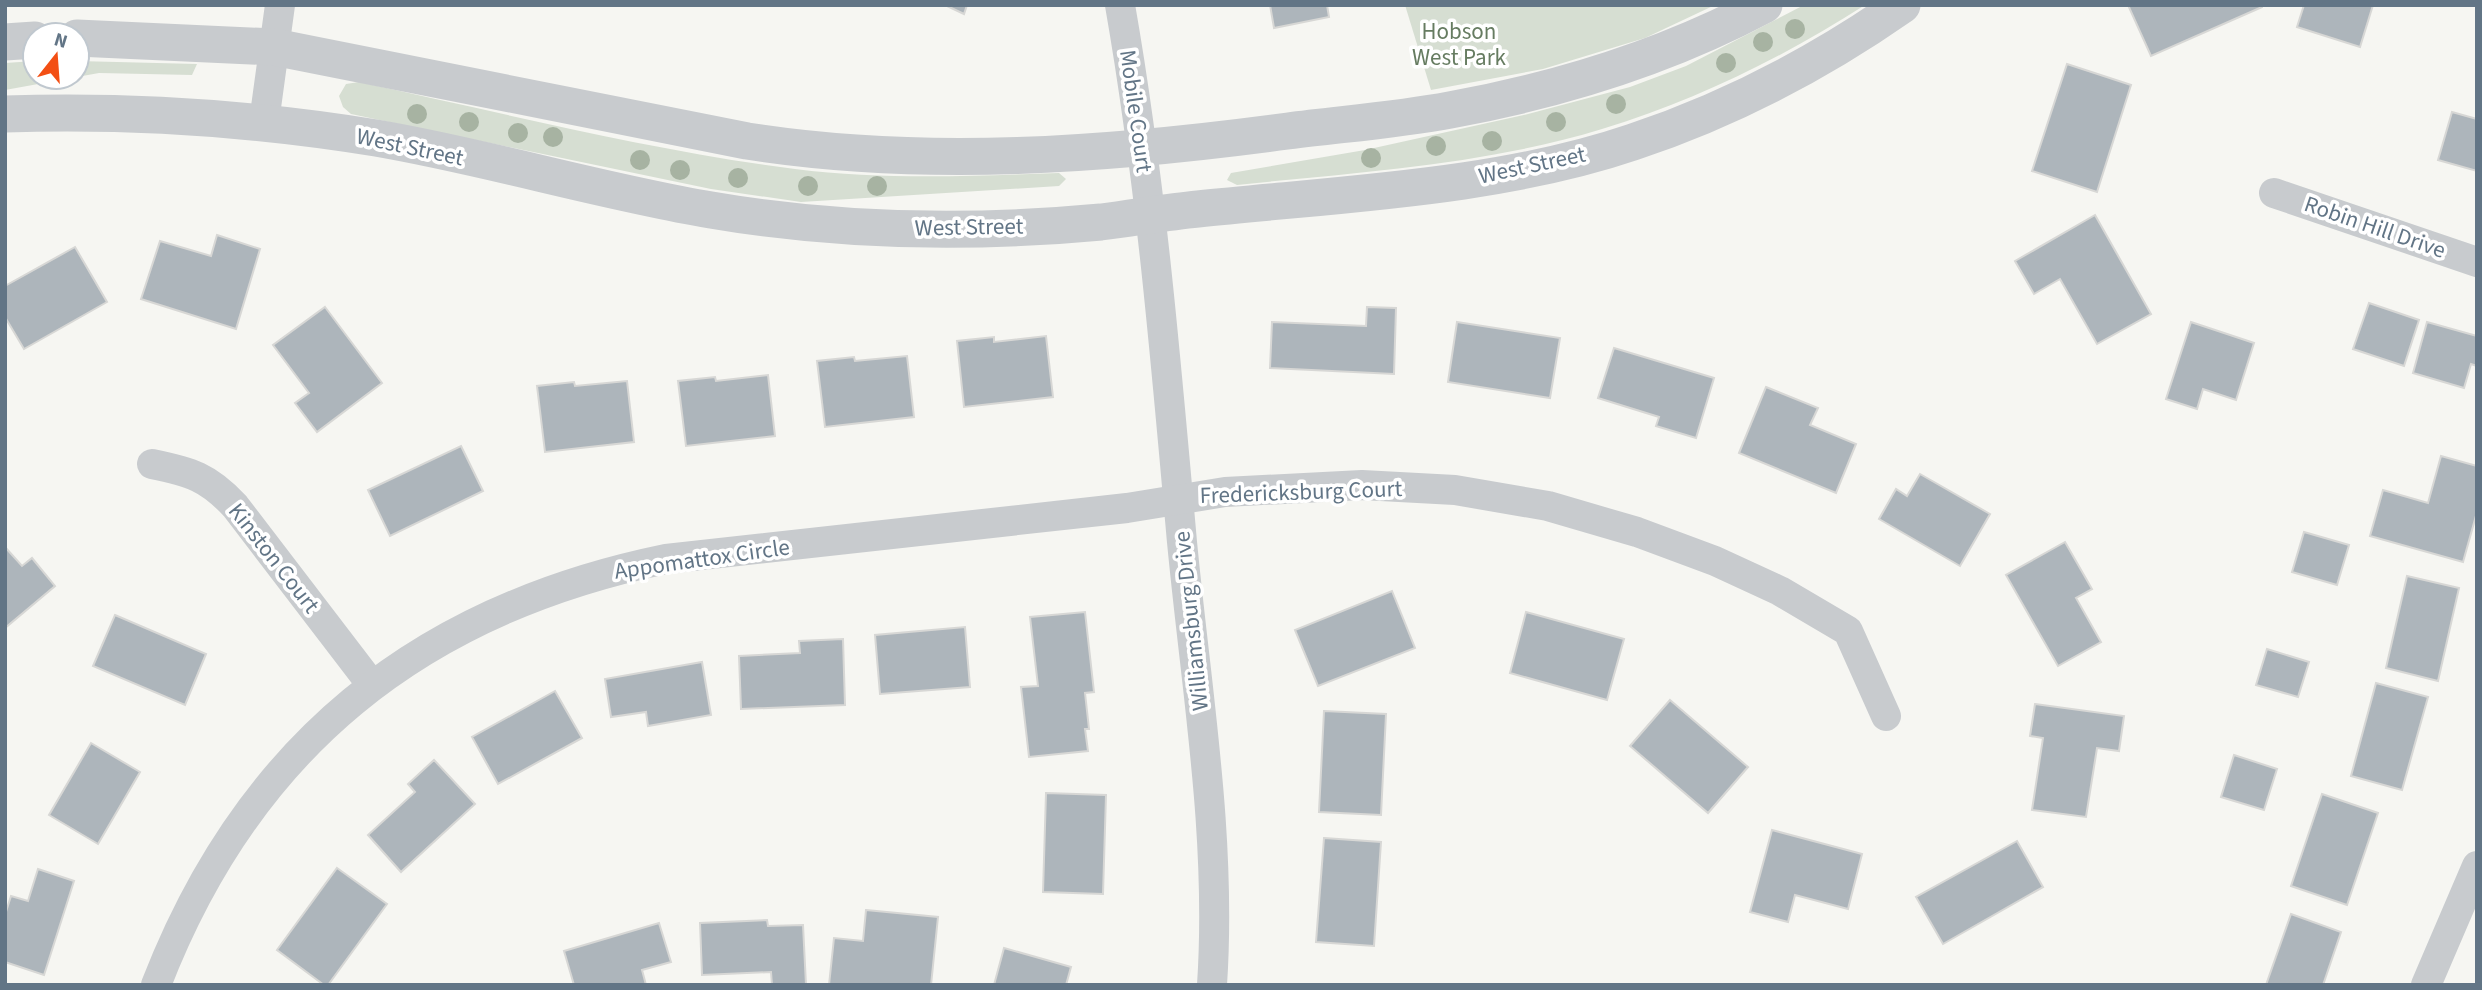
<svg xmlns="http://www.w3.org/2000/svg" width="2482" height="990" font-family="'Source Sans 3',sans-serif">
<rect width="100%" height="100%" fill="#f6f6f2"/>
<g fill="#d6ded2">
<path d="M1405 5H1715L1645 38 1543 69 1431 90Z"/>
<path d="M1804 5H1865C1784 57 1695 101 1602 129 1485 165 1358 172 1237 185L1227 180 1231 173 1365 150 1528 114 1630 87 1686 66Z"/>
<path d="M35 61V77H77V61L197 64 192 75 99 73 5 90V63Z"/>
<path d="M359 82C503 113 648 150 795 169 883 180 971 176 1059 173L1066 179 1059 186 801 202 711 189 351 114 343 107 339 96 346 84Z"/>
</g>
<g fill="#adb5bb" stroke="#d7d7d5" stroke-width="2">
<path d="M945 5H967L964 14Z"/>
<path d="M1270 5H1327L1329 17 1274 28Z"/>
<path d="M2128 5H2262V7L2151 56Z"/>
<path d="M2304 5H2373L2360 47 2297 27Z"/>
<path d="M2067 64 2131 85 2097 192 2032 171Z"/>
<path d="M2452 112 2477 119V171L2438 160Z"/>
<path d="M2095 215 2151 314 2097 344 2060 279 2034 294 2015 261Z"/>
<path d="M217 235 260 249 236 329 141 299 160 241 211 256Z"/>
<path d="M75 247 107 302 24 349 5 317V286Z"/>
<path d="M2369 303 2419 320 2404 366 2353 349Z"/>
<path d="M325 307 382 383 317 432 295 403 309 393 273 345Z"/>
<path d="M1367 307 1396 308 1394 374 1270 368 1272 322 1366 326Z"/>
<path d="M1457 322 1560 338 1550 398 1448 382Z"/>
<path d="M2191 322 2254 343 2236 400 2203 389 2197 409 2166 399Z"/>
<path d="M2427 322 2477 336V366L2471 364 2464 388 2413 373Z"/>
<path d="M1046 336 1053 397 964 407 957 341 994 337V342Z"/>
<path d="M1614 348 1714 378 1696 438 1656 426 1659 417 1598 398Z"/>
<path d="M907 356 914 417 825 427 817 361 854 357 855 361Z"/>
<path d="M768 375 775 436 686 446 678 381 715 377 716 381Z"/>
<path d="M627 381 634 442 545 452 537 386 574 382 575 386Z"/>
<path d="M1766 387 1818 408 1810 425 1856 444 1836 493 1739 453Z"/>
<path d="M461 446 483 491 390 536 368 490Z"/>
<path d="M2441 456 2477 466V512L2463 562 2370 536 2383 490 2428 503Z"/>
<path d="M1920 474 1990 514 1960 566 1879 519 1896 489 1907 496Z"/>
<path d="M2304 532 2349 545 2337 585 2292 572Z"/>
<path d="M2065 542 2092 589 2076 598 2101 642 2058 666 2006 575Z"/>
<path d="M5 547 22 566 32 558 55 586 5 628Z"/>
<path d="M2407 576 2459 588 2438 681 2386 668Z"/>
<path d="M1392 591 1415 648 1318 686 1295 630Z"/>
<path d="M1085 612 1094 692 1085 693 1089 729H1085L1088 751 1029 757 1021 687 1038 686 1030 617Z"/>
<path d="M1526 612 1624 639 1607 700 1510 673Z"/>
<path d="M115 615 206 654 185 705 93 666Z"/>
<path d="M965 627 970 687 880 694 875 635Z"/>
<path d="M843 639 845 705 741 709 739 656 800 653 799 641Z"/>
<path d="M2267 649 2309 662 2298 697 2256 685Z"/>
<path d="M702 662 711 715 648 726 646 712 611 717 605 679Z"/>
<path d="M2376 683 2428 697 2402 790 2351 776Z"/>
<path d="M555 691 582 738 498 784 472 737Z"/>
<path d="M1670 700 1748 767 1708 813 1630 746Z"/>
<path d="M2035 704 2124 716 2119 751 2097 748 2086 817 2032 810 2043 738 2030 736Z"/>
<path d="M1324 711 1386 714 1381 815 1319 812Z"/>
<path d="M91 743 140 772 98 844 49 815Z"/>
<path d="M2234 755 2277 769 2264 810 2221 797Z"/>
<path d="M434 760 475 804 401 872 368 835 415 792 408 784Z"/>
<path d="M1046 793 1106 795 1103 894 1043 892Z"/>
<path d="M2322 794 2378 813 2347 905 2291 886Z"/>
<path d="M1772 830 1862 854 1848 909 1795 895 1788 922 1750 912Z"/>
<path d="M1324 838 1381 842 1374 946 1316 942Z"/>
<path d="M2017 841 2043 887 1943 944 1916 897Z"/>
<path d="M337 868 387 904 328 985H324L277 950Z"/>
<path d="M38 869 74 881 44 975 5 962V915L11 896 28 901Z"/>
<path d="M866 910 938 917 931 985H829L834 938 863 941Z"/>
<path d="M2291 914 2341 932 2323 985H2266Z"/>
<path d="M767 920 768 926 803 925 806 985H772L771 972 702 975 700 923Z"/>
<path d="M659 923 671 962 642 970 646 985H574L564 951Z"/>
<path d="M1004 948 1071 967 1066 985H994Z"/>
</g>
<g fill="none" stroke-linecap="round" stroke-linejoin="round">
<g stroke="#c8cbce" stroke-width="30">
<path d="M1120 5C1151 182 1166 363 1182 542 1196 689 1222 836 1212 985"/>
<path d="M264 122 280 5"/>
<path d="M2274 193 2477 262"/>
<path d="M152 464C191 472 208 477 235 506L372 685"/>
<path d="M156 985C248 747 418 610 666 559L1127 508 1225 492 1362 485 1455 490 1548 506 1637 532 1715 561 1780 591 1848 631 1886 716"/>
<path d="M2426 985 2477 866"/>
</g>
<g stroke="#c8cbce" stroke-width="37">
<path d="M77 38 274 47 747 141C925 169 1110 155 1288 131 1342 124 1397 120 1450 110 1560 90 1666 57 1764 5"/>
<path d="M5 42 35 40"/>
<path d="M5 114C129 110 253 118 376 138 487 157 599 191 711 210 839 232 972 234 1101 222 1134 218 1166 212 1198 209 1339 194 1498 188 1633 142 1729 110 1819 63 1902 5"/>
</g>
</g>
<g fill="#a7b3a2">
<circle cx="1795" cy="29" r="10"/>
<circle cx="1763" cy="42" r="10"/>
<circle cx="1726" cy="63" r="10"/>
<circle cx="1616" cy="104" r="10"/>
<circle cx="417" cy="114" r="10"/>
<circle cx="469" cy="122" r="10"/>
<circle cx="1556" cy="122" r="10"/>
<circle cx="518" cy="133" r="10"/>
<circle cx="553" cy="137" r="10"/>
<circle cx="1492" cy="141" r="10"/>
<circle cx="1436" cy="146" r="10"/>
<circle cx="1371" cy="158" r="10"/>
<circle cx="640" cy="160" r="10"/>
<circle cx="680" cy="170" r="10"/>
<circle cx="738" cy="178" r="10"/>
<circle cx="808" cy="186" r="10"/>
<circle cx="877" cy="186" r="10"/>
</g>
<g text-anchor="middle" dominant-baseline="central" stroke-width="7" stroke-linejoin="round" paint-order="stroke">
<g font-size="23" fill="#667c61" stroke="#fff">
<text x="1459" y="31">Hobson<tspan x="1459" dy="26">West Park</tspan></text>
</g>
<g font-size="23" fill="#627586" stroke="#fff">
<text transform="translate(1136 111) rotate(82)">Mobile Court</text>
<text transform="translate(410 147) rotate(12)">West Street</text>
<text transform="translate(1532 165) rotate(-12)">West Street</text>
<text transform="translate(969 227) rotate(-1)">West Street</text>
<text transform="translate(2375 227) rotate(19)">Robin Hill Drive</text>
<text transform="translate(1301 492) rotate(-2)">Fredericksburg Court</text>
<text transform="translate(274 558) rotate(52)">Kinston Court</text>
<text transform="translate(702 559) rotate(-8)">Appomattox Circle</text>
<text transform="translate(1191 621) rotate(-96)">Williamsburg Drive</text>
</g>
</g>
<rect width="2482" height="990" fill="none" stroke="#627586" stroke-width="14"/>
<g transform="translate(56 56) rotate(17)"><circle r="33" fill="#ffffff" stroke="#c0c8cf" stroke-width="2"/>
<path d="M0-5L12 26L0 18L-12 26Z" fill="#f34f14"/>
<text y="-10" font-size="19" font-weight="bold" text-anchor="middle" fill="#627586">N</text>
</g>
</svg>
